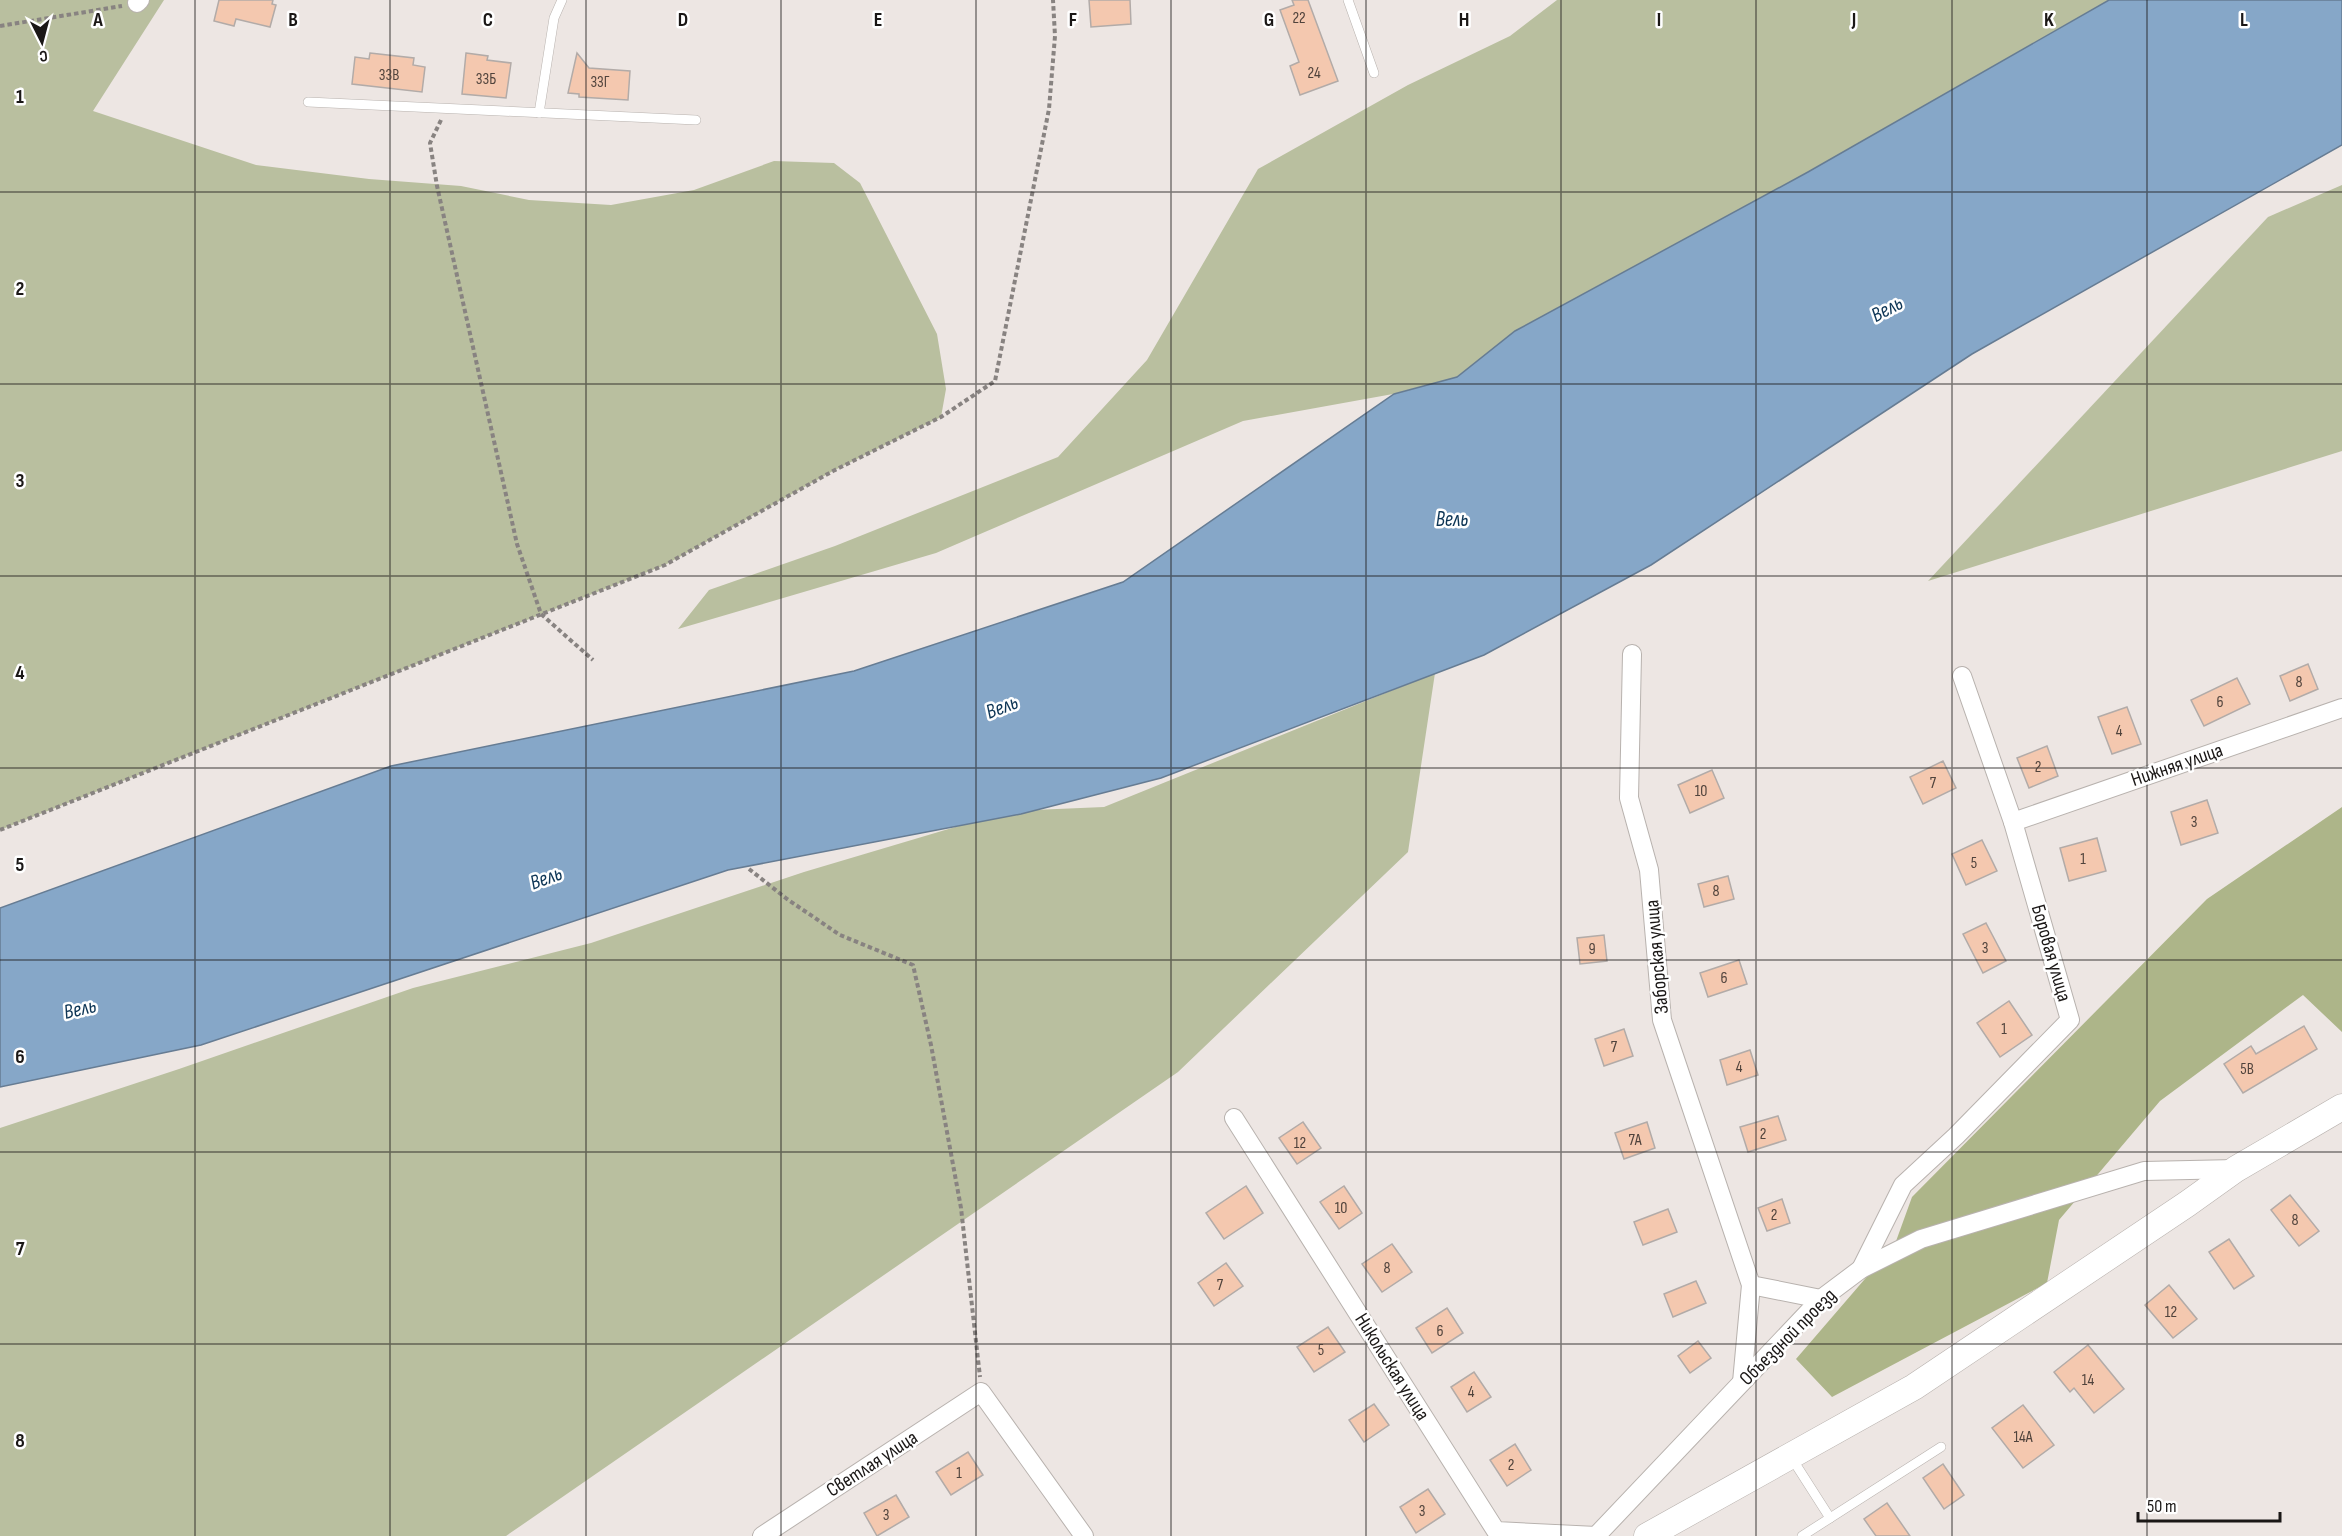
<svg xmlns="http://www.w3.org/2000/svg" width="2342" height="1536" font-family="'Sofia Sans Condensed',sans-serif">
<rect width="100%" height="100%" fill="#ede6e3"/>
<g fill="#b9bf9f">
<path d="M0 0H164L93 111 256 165 369 179 461 186 529 200 611 205 694 190 774 161 834 163 860 183 937 334 946 389 941 417 833 471 665 565 0 830Z"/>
<path d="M1557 0H2109L1808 172 1515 331 1457 377 1393 394 1243 421 936 553 678 629 709 590 835 546 1058 457 1147 360 1258 169 1408 85 1510 36Z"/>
<path d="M2342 185V451L1928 581 2268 217Z"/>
<path d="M1435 673 1408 852 1178 1072 506 1536H0V1128L179 1069 413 988 591 943 804 872 1009 811 1104 807Z"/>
</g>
<path fill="#adb589" d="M2342 807V1032L2303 995 2160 1101 2059 1220 2047 1283 1832 1397 1796 1359 1895 1244 1912 1197 2207 899Z"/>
<path fill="#86a7c8" stroke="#667c93" stroke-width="1.5" d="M2109 0H2342V145L1972 354 1651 565 1484 655 1161 778 1021 814 728 870 201 1045 0 1087V908L391 766 854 671 1123 582 1394 394 1457 377 1515 331 1808 172Z"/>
<g fill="#f4c8af" stroke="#b2aba8" stroke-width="1.5">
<path d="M219 0H273L272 4 276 5 270 27 236 19 234 26 214 21Z"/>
<path d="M1089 0H1130L1131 24 1091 27Z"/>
<path d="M1292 0H1308L1338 81 1300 95 1290 66 1299 62 1280 10 1294 5Z"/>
<path d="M370 53 414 58 413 65 425 67 422 92 352 84 355 57 369 59Z"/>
<path d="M466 53 488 56 487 60 511 63 506 98 462 94Z"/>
<path d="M577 53 589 68 630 71 628 100 579 97V94L568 93Z"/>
<path d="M2308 664 2318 689 2290 701 2280 676Z"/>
<path d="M2237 678 2250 704 2204 726 2191 700Z"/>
<path d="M2127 707 2141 744 2112 754 2098 717Z"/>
<path d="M2047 746 2058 776 2029 788 2017 758Z"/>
<path d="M1943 761 1956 788 1923 804 1910 777Z"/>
<path d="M1712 770 1724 798 1690 813 1678 785Z"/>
<path d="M2207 800 2218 833 2181 845 2171 812Z"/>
<path d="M2097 838 2106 871 2069 881 2060 848Z"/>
<path d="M1982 840 1997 871 1966 885 1952 854Z"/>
<path d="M1728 876 1734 899 1704 907 1698 884Z"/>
<path d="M1986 923 2006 961 1983 973 1963 934Z"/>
<path d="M1604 935 1607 961 1580 964 1577 938Z"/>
<path d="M1739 960 1747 984 1708 997 1700 973Z"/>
<path d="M2009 1001 2032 1035 2000 1057 1977 1023Z"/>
<path d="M2304 1026 2317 1049 2243 1093 2224 1064 2251 1046 2256 1054Z"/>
<path d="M1624 1029 1633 1056 1604 1066 1595 1039Z"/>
<path d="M1750 1050 1758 1075 1727 1085 1720 1060Z"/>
<path d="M1778 1116 1786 1140 1748 1152 1740 1127Z"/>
<path d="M1303 1122 1321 1148 1297 1164 1279 1138Z"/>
<path d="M1647 1122 1655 1148 1624 1159 1615 1133Z"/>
<path d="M1246 1186 1263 1213 1224 1239 1206 1213Z"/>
<path d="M1344 1186 1362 1213 1339 1229 1320 1202Z"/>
<path d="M2290 1195 2319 1231 2299 1246 2271 1210Z"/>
<path d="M1782 1199 1790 1223 1767 1231 1758 1208Z"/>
<path d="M1668 1209 1677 1232 1643 1245 1634 1222Z"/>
<path d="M2229 1239 2254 1276 2234 1289 2209 1252Z"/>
<path d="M1392 1244 1412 1272 1382 1292 1362 1264Z"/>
<path d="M1226 1263 1243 1286 1214 1306 1198 1283Z"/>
<path d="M1696 1281 1706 1303 1673 1317 1664 1294Z"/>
<path d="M2169 1285 2197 1319 2173 1338 2145 1305Z"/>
<path d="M1447 1308 1463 1333 1432 1353 1416 1328Z"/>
<path d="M1328 1327 1345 1352 1314 1372 1297 1347Z"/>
<path d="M1698 1341 1711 1358 1690 1373 1678 1356Z"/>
<path d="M2088 1345 2124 1389 2094 1413 2074 1388 2070 1392 2054 1372Z"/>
<path d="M1474 1372 1491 1397 1467 1412 1451 1387Z"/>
<path d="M1374 1404 1389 1425 1364 1442 1349 1420Z"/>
<path d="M2023 1405 2054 1445 2023 1468 1992 1428Z"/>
<path d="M1515 1444 1531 1470 1507 1486 1490 1460Z"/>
<path d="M968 1452 983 1475 951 1495 936 1472Z"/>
<path d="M1943 1464 1964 1495 1944 1509 1923 1478Z"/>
<path d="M1428 1489 1445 1514 1416 1533 1400 1507Z"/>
<path d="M896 1495 909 1517 877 1536 864 1513Z"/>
<path d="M1887 1503 1910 1536H1876L1864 1519Z"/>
</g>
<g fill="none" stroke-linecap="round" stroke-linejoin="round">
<g stroke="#b8b2ae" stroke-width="10">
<g id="service">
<path d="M1348 0 1374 73"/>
<path d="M308 102 696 120"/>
<path d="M539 113 554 18 562 0"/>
<path d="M1791 1457 1830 1518"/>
<path d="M1802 1536 1941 1447"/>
</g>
</g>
<g stroke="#b8b2ae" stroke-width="20">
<g id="minor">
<path d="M137 3 140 0"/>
<path d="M1632 654 1629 798 1649 870 1662 1020 1751 1285 1742 1382"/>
<path d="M2013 822 2342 708"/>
<path d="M1234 1118 1496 1531 1596 1536"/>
<path d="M1861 1269 1903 1185 1956 1136 2070 1020 2013 822 1962 676"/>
<path d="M1751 1285 1821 1299"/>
<path d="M762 1536 981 1392 1084 1536"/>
<path d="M1596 1536 1821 1299 1861 1269 1921 1239 2144 1171 2236 1169"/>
</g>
</g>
<g stroke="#b8b2ae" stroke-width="27">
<path id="secondary" d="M1647 1536 1914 1387 2187 1204 2236 1169 2342 1107"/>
</g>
<g stroke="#888381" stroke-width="4" stroke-dasharray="4.5 3" stroke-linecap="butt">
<path d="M0 26 122 6"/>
<path d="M441 120 430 143 437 186 517 544 541 614 593 660"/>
<path d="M0 830 665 565 833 471 941 417 995 381 1049 109 1055 36 1053 0"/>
<path d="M749 869 787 899 840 935 913 965 931 1045 961 1208 980 1377"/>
</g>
<use href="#service" stroke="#fff" stroke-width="9"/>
<use href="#minor" stroke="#fff" stroke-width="18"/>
<use href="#secondary" stroke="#fff" stroke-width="26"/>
</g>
<path fill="none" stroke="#1a1716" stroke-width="1.5" stroke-opacity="0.55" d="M195 0V1536M390 0V1536M586 0V1536M781 0V1536M976 0V1536M1171 0V1536M1366 0V1536M1561 0V1536M1756 0V1536M1952 0V1536M2147 0V1536M0 192H2342M0 384H2342M0 576H2342M0 768H2342M0 960H2342M0 1152H2342M0 1344H2342"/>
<g text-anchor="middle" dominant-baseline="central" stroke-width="5" stroke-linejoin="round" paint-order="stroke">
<g font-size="16" fill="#50433c">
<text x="1299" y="18">22</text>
<text x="1314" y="73">24</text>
<text x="389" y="75">33В</text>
<text x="486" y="79">33Б</text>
<text x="600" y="82">33Г</text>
<text x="2299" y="682">8</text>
<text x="2220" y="702">6</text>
<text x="2119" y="731">4</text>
<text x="2038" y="767">2</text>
<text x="1933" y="783">7</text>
<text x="1701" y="791">10</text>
<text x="2194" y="822">3</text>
<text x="2083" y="859">1</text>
<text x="1974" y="863">5</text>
<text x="1716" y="891">8</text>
<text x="1985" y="948">3</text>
<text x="1592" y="949">9</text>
<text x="1724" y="978">6</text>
<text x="2004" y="1029">1</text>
<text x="1614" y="1047">7</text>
<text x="1739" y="1067">4</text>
<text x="2247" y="1069">5В</text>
<text x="1763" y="1134">2</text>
<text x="1635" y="1140">7А</text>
<text x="1300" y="1143">12</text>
<text x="1341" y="1208">10</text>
<text x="1774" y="1215">2</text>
<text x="2295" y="1220">8</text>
<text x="1387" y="1268">8</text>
<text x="1220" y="1285">7</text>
<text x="2171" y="1312">12</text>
<text x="1440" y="1331">6</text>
<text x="1321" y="1350">5</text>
<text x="2088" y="1380">14</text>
<text x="1471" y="1392">4</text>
<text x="2023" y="1437">14А</text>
<text x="1511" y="1465">2</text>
<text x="959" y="1473">1</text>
<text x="1422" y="1511">3</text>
<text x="886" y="1515">3</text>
</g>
<g font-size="20" fill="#1a1716" stroke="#fff">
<text transform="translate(2177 765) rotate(-19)">Нижняя улица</text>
<text transform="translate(2051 953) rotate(74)">Боровая улица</text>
<text transform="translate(1657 957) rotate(-95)">Заборская улица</text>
<text transform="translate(1788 1337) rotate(-45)">Объездной проезд</text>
<text transform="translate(1392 1367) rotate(58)">Никольская улица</text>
<text transform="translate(872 1464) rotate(-33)">Светлая улица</text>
</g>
<g font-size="21" font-style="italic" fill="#0d3555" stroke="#fff">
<text transform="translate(1887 309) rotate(-28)">Вель</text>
<text x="1452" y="519">Вель</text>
<text transform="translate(1002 707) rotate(-21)">Вель</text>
<text transform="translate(546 878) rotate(-20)">Вель</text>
<text transform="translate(80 1009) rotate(-13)">Вель</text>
</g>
</g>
<g font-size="20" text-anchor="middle" font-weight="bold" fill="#1a1716" stroke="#fff" stroke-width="5" stroke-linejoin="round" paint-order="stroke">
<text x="98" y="26">A</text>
<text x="293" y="26">B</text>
<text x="488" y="26">C</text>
<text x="683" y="26">D</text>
<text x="878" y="26">E</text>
<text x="1073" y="26">F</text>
<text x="1269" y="26">G</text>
<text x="1464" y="26">H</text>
<text x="1659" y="26">I</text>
<text x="1854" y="26">J</text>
<text x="2049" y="26">K</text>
<text x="2244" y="26">L</text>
<text x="20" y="103">1</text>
<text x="20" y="295">2</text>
<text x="20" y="487">3</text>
<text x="20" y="679">4</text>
<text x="20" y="871">5</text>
<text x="20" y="1063">6</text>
<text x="20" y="1255">7</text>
<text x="20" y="1447">8</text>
</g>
<g transform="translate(42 42) rotate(174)" stroke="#ffffff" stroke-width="4.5" paint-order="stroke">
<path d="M0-4.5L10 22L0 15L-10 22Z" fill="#1a1716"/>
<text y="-9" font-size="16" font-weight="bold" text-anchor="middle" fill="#1a1716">С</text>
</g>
<path d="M2138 1512v9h142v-9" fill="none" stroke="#1a1716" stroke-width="3"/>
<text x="2147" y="1512" font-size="18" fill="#1a1716" stroke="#ffffff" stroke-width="4.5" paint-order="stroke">50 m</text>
</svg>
